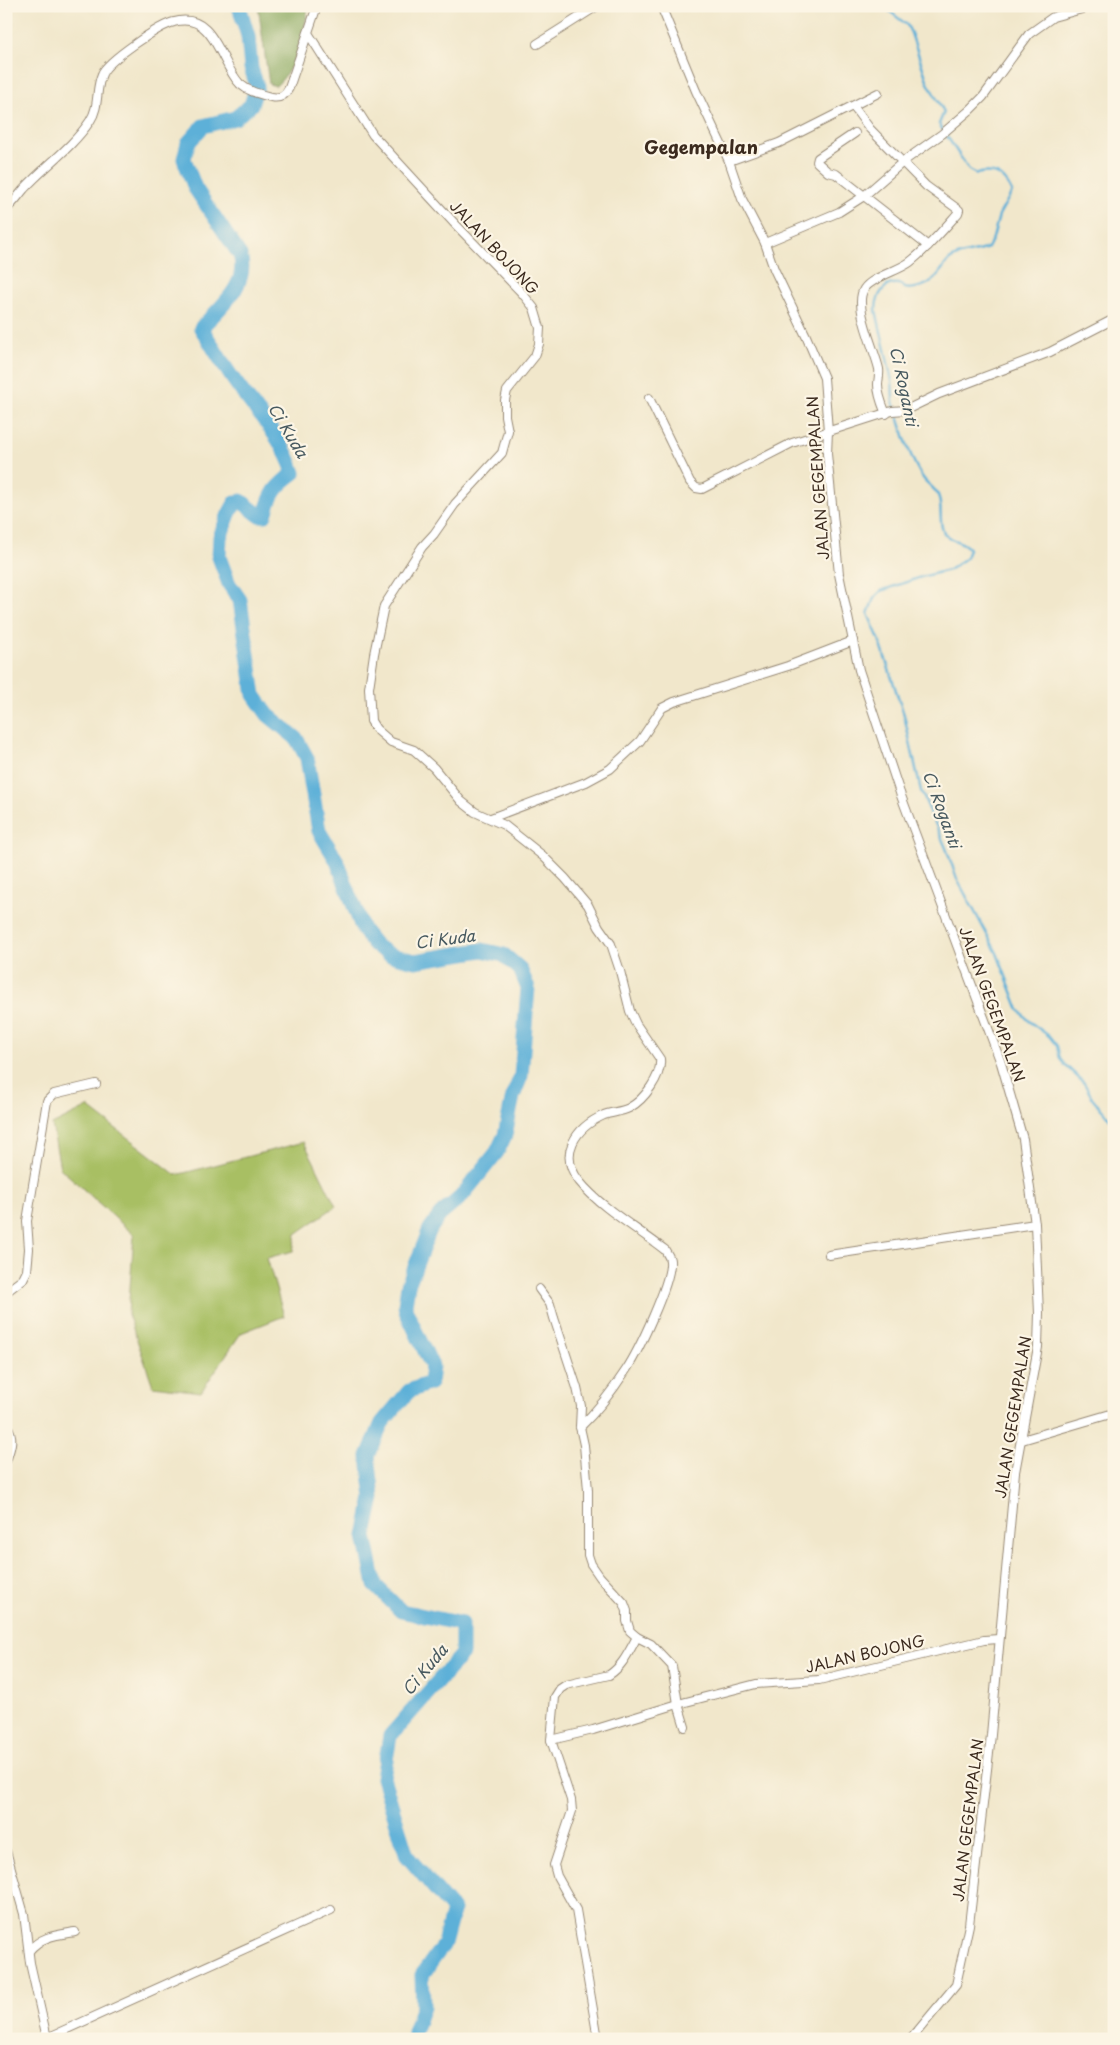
<svg xmlns="http://www.w3.org/2000/svg" width="1120" height="2045" font-family="'Playpen Sans',sans-serif">
<rect width="100%" height="100%" fill="#fcf5e5"/>
<filter id="ink" filterUnits="userSpaceOnUse"><feTurbulence type="fractalNoise" baseFrequency=".02" numOctaves="2"/><feDisplacementMap in="SourceGraphic" scale="10" xChannelSelector="R" yChannelSelector="G"/><feConvolveMatrix kernelMatrix="1 2 1 2 8 2 1 2 1" color-interpolation-filters="sRGB"/></filter>
<filter id="wash" filterUnits="userSpaceOnUse"><feTurbulence type="fractalNoise" baseFrequency=".0096" numOctaves="4" result="noise"/><feDisplacementMap in="SourceGraphic" scale="20" xChannelSelector="R" yChannelSelector="G"/><feGaussianBlur stdDeviation="1.12" result="paint"/><feColorMatrix in="noise" values="0 0 0 0 0 0 0 0 0 0 0 0 0 0 0 0 0 1.4 0 .05"/><feComposite in="paint" operator="in"/></filter>
<g filter="url(#wash)">
<rect width="100%" height="100%" fill="#f1e7cb"/>
<path fill="#a8bf64" stroke="#727441" d="M88 1107 176 1175 304 1142 336 1206 296 1234 293 1251 267 1258 284 1316 241 1333 201 1392 153 1386 128 1314 134 1235 60 1168 52 1125Z"/>
<path fill="#86a65a" stroke="#60683c" d="M258 6H308C305 33 297 67 276 86L269 84Z"/>
<g fill="none" stroke-linecap="round" stroke-linejoin="round">
<g stroke="#5db0d8" stroke-width="2.5">
<path d="M883 6 907 25 911 33 928 83 944 112 939 124 969 170 976 174C994 170 1003 173 1012 192L999 215 993 238 988 248C976 253 962 252 951 259 941 266 942 276 927 284 922 287 910 290 905 288 900 285 904 285 898 284 883 282 876 298 876 310L892 381 893 401 895 408"/>
<path d="M897 413C904 435 910 459 923 478 927 484 935 488 938 495 943 507 938 523 944 533 950 543 963 539 969 549L966 558 949 570 921 577 881 591 874 598 868 614 879 639 904 715 921 791 946 848 957 879 997 953 1019 1010 1030 1022 1049 1036 1057 1046 1060 1059 1065 1065 1084 1083 1094 1101 1114 1123"/>
</g>
<path stroke="#5db0d8" stroke-width="15" d="M239 6 248 36 251 68 257 86 251 105 235 118 203 126 188 143 184 159 195 188 240 255C250 285 219 308 201 328 213 346 223 365 236 383 256 412 283 438 294 473 276 486 271 493 265 515H259L241 501 235 503 229 514 220 537 219 557 229 584 240 600 254 695 268 715 296 738 307 758 319 831 337 861 363 930 376 946 390 955 415 961 482 950 504 955 520 969 528 988 521 1076 513 1096 505 1135 497 1152 461 1197 440 1215 430 1229 408 1285 405 1305 406 1311 432 1366 430 1383 409 1391 382 1423 368 1456 373 1498 365 1536 375 1585 401 1611 462 1624V1654L390 1736 383 1778 407 1856 453 1910 444 1944 422 1975 423 2006 414 2032 415 2039"/>
</g>
</g>
<g filter="url(#ink)">
<g fill="none" stroke-linecap="round" stroke-linejoin="round">
<g stroke="#968874" stroke-width="10">
<g id="minor">
<path d="M661 6 696 91 729 161 742 199 765 243 774 269 806 336 824 378 828 431 827 454 839 574 859 670 900 793 1001 1063 1023 1139 1035 1224 1039 1313 1038 1347 1015 1472 991 1735 969 1925 956 1985 911 2039"/>
<path d="M308 33 373 135 455 224 522 293 534 308 540 328 539 344 535 356 507 391 505 400V416L508 431 502 453 455 504 434 534 422 547 384 606 374 654 369 688 371 721 376 729 391 742 414 750 434 768 461 801 475 812 504 825 543 856 565 878 588 905 599 927 611 944 620 971 630 1011 636 1024 660 1059C662 1076 644 1100 629 1108 621 1112 612 1112 604 1115 575 1128 558 1154 579 1181 602 1209 637 1228 665 1250 667 1254 670 1257 670 1261 672 1281 638 1352 626 1370 613 1390 597 1411 580 1427"/>
<path d="M537 44 597 6"/>
<path d="M853 106 870 129 926 186 959 210 958 213C943 230 928 248 910 262 898 271 872 277 864 289 853 306 875 350 879 369 880 374 878 379 878 385 878 395 882 404 886 414"/>
<path d="M855 133 818 158 817 162 828 172 836 174 928 246"/>
<path d="M729 161 779 143 878 93"/>
<path d="M6 209C14 203 18 196 24 189 45 166 72 148 90 121 100 106 95 90 102 74 107 61 160 25 174 22 215 11 220 64 240 84 249 92 260 94 271 97 280 99 285 96 289 88L317 6"/>
<path d="M765 243 839 212 864 196 904 161 942 134 970 110 983 97 1029 34 1053 17 1093 6"/>
<path d="M649 398 690 482 696 488 702 489 792 443 892 411 906 410 939 394 1050 352 1114 319"/>
<path d="M491 818 586 782 610 769 640 741 662 708 674 702 788 666 853 641"/>
<path d="M829 1255 1035 1224"/>
<path d="M539 1289 550 1304 554 1318 577 1388 581 1406 580 1427 584 1445 588 1490V1555L591 1564 600 1577 624 1603 627 1611V1621L630 1631 637 1637 651 1644 672 1666 678 1704 685 1727"/>
<path d="M6 1292 23 1279 27 1271 29 1249 27 1221 47 1101 54 1094 96 1084"/>
<path d="M6 1424C15 1437 11 1447 6 1461"/>
<path d="M1022 1440 1114 1413"/>
<path d="M551 1740 593 1730 678 1704 756 1684 819 1680 984 1640 999 1639"/>
<path d="M6 1851 24 1914 30 1963 47 2038 45 2039"/>
<path d="M29 1951C41 1936 57 1935 75 1932"/>
<path d="M47 2038 331 1910"/>
<path d="M598 2039 576 1910 557 1876 554 1865 572 1811 571 1800 551 1740 555 1697 560 1689 566 1685 609 1675C623 1666 629 1651 637 1637"/>
</g>
</g>
<use href="#minor" stroke="#fff" stroke-width="8"/>
</g>
</g>
<g text-anchor="middle" dominant-baseline="central" stroke-width="4.5" stroke-linejoin="round" paint-order="stroke">
<g font-size="15" fill="#3b2a1e" stroke="#fcf5e5">
<text transform="translate(495 247) rotate(47)">JALAN BOJONG</text>
<text transform="translate(817 478) rotate(-94)">JALAN GEGEMPALAN</text>
<text transform="translate(993 1004) rotate(70)">JALAN GEGEMPALAN</text>
<text transform="translate(1012 1417) rotate(-81)">JALAN GEGEMPALAN</text>
<text transform="translate(865 1653) rotate(-13)">JALAN BOJONG</text>
<text transform="translate(967 1820) rotate(-83)">JALAN GEGEMPALAN</text>
</g>
<g font-size="16" font-style="italic" fill="#47595f" stroke="#fcf5e5">
<text transform="translate(905 386) rotate(78)">Ci Roganti</text>
<text transform="translate(289 430) rotate(59)">Ci Kuda</text>
<text transform="translate(943 809) rotate(70)">Ci Roganti</text>
<text transform="translate(445 938) rotate(-7)">Ci Kuda</text>
<text transform="translate(424 1669) rotate(-50)">Ci Kuda</text>
</g>
<g font-size="18" font-weight="bold" fill="#3b2a1e" stroke="#fcf5e5">
<text x="701" y="146">Gegempalan</text>
</g>
</g>
<rect width="1120" height="2045" fill="none" stroke="#fcf5e5" stroke-width="25"/>
</svg>
